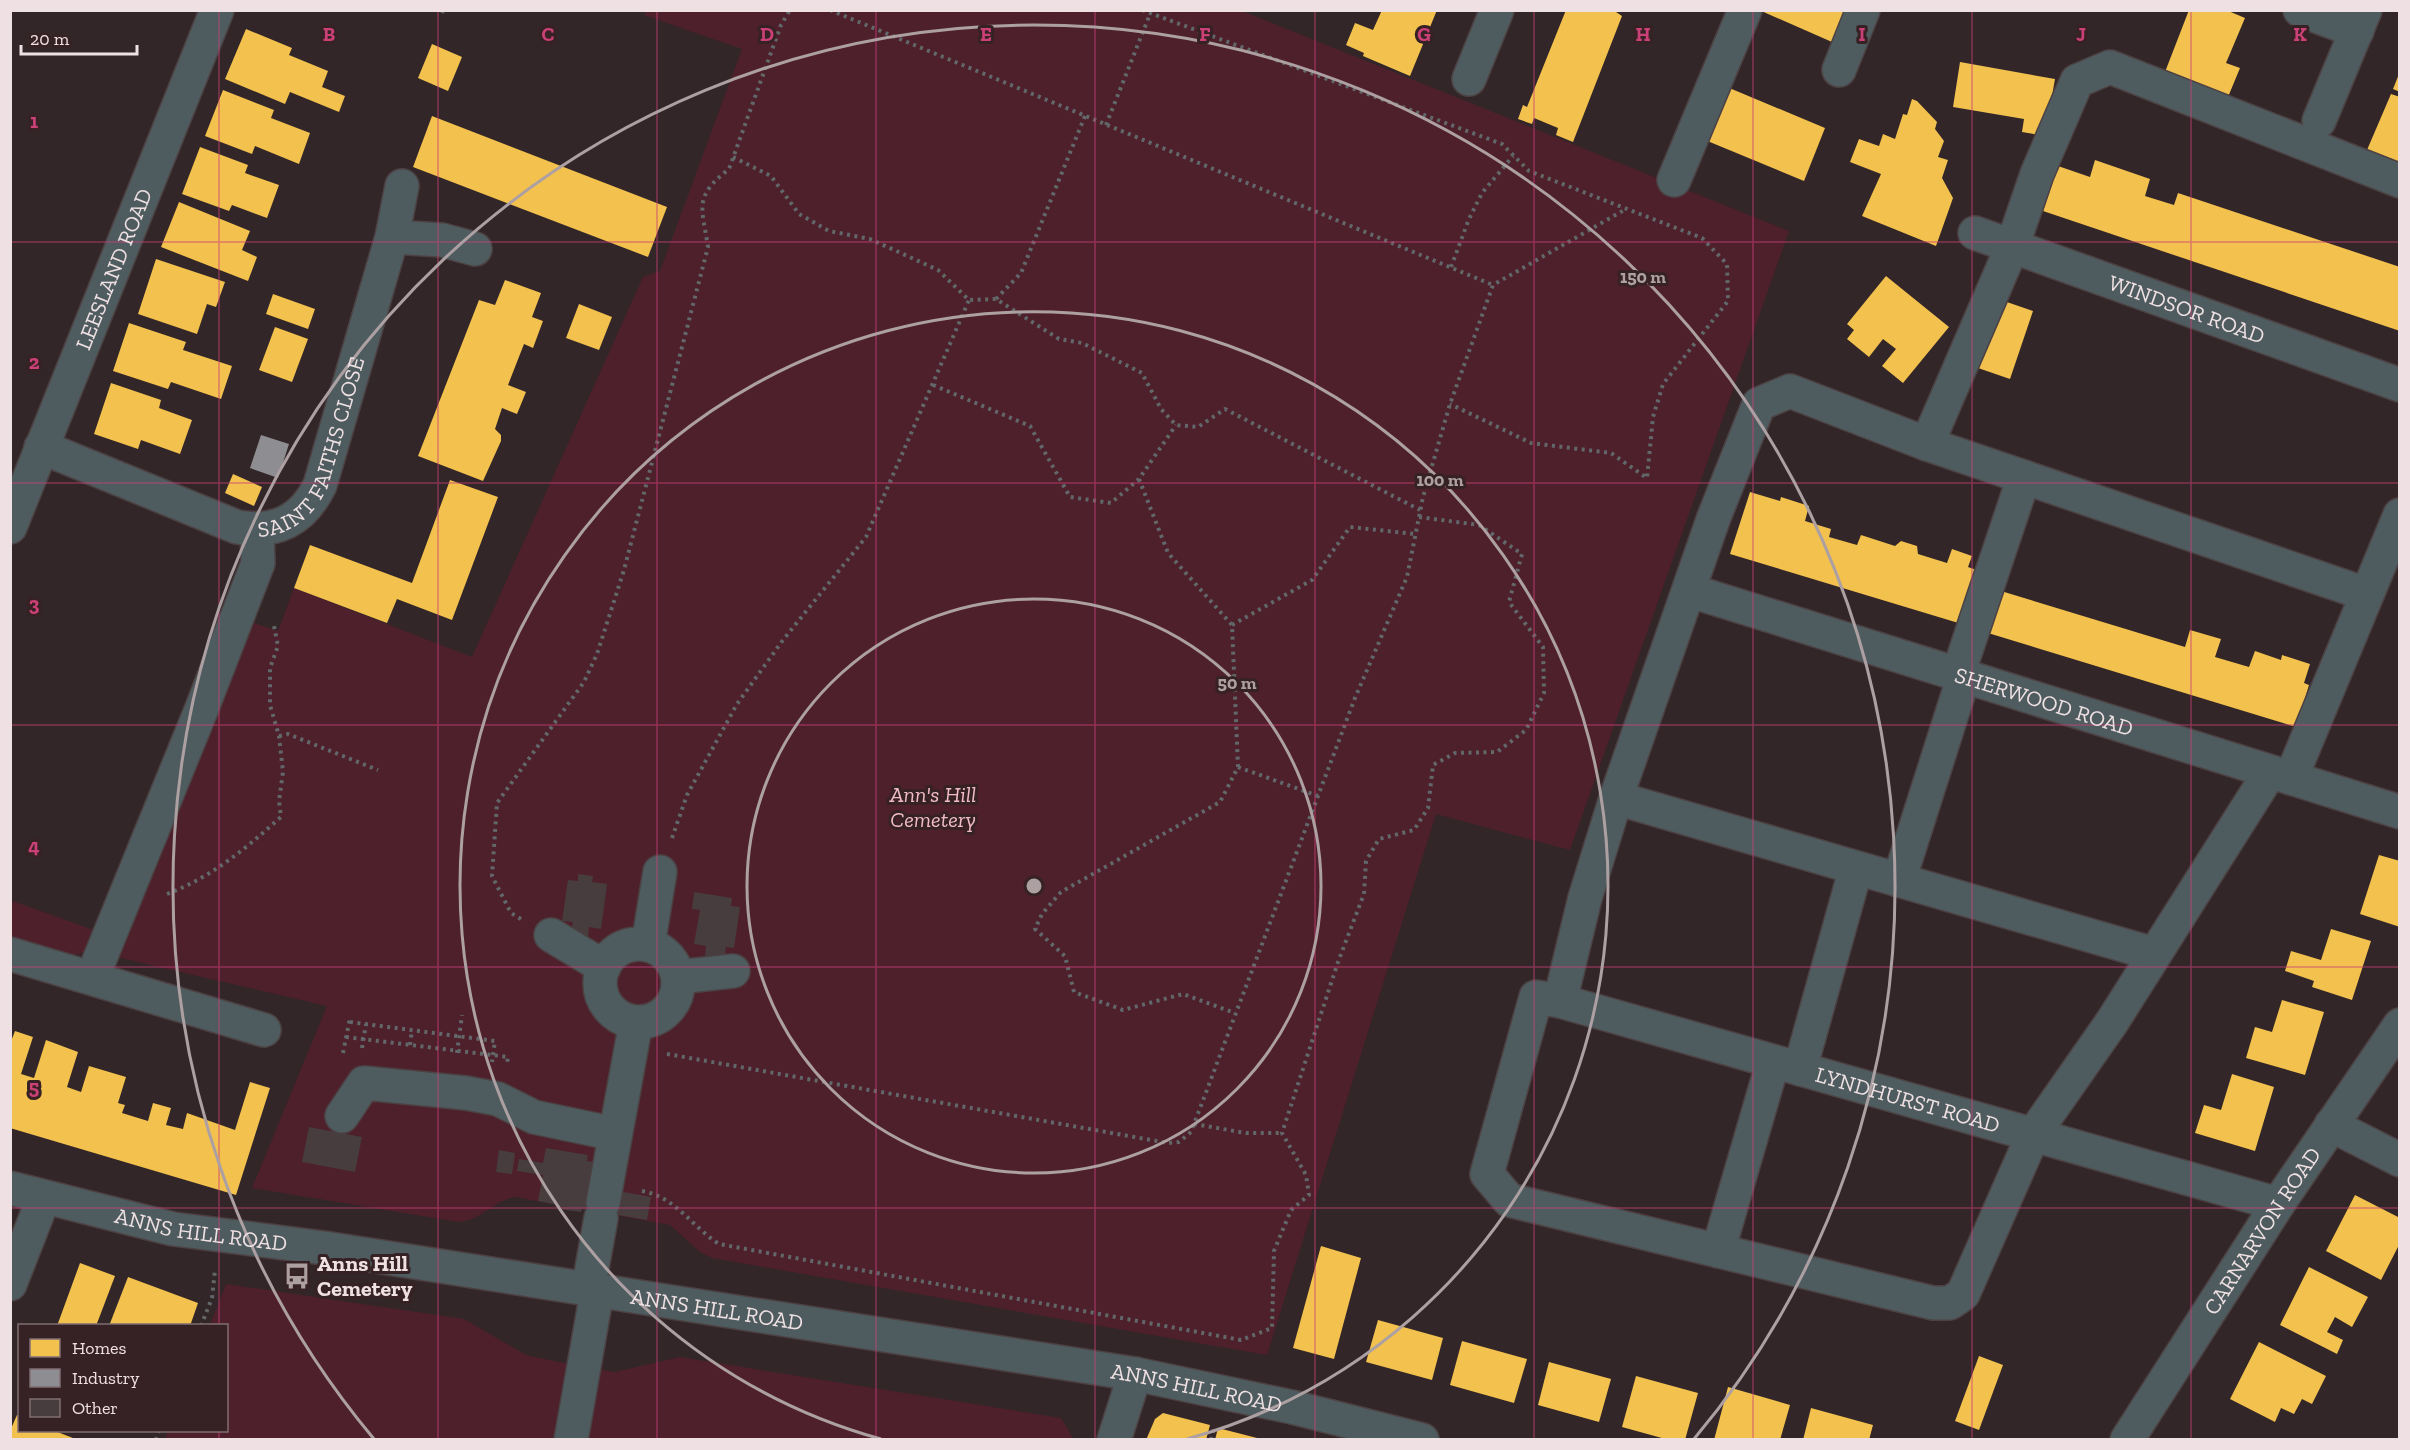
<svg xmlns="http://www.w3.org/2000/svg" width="2410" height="1450" font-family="'Zilla Slab',serif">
<rect width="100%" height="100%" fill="#322628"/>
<g fill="#4e202b">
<path d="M646 11H1242L1789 231 1570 850 1436 814 1267 1355 712 1258 700 1252 670 1225 515 1197C493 1201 482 1220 459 1222L252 1188 327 1006 116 957 245 620 278 631 294 588 472 657 643 277 660 271 742 49 644 15Z"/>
<path d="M10 900 99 932 92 950 61 959 11 943Z"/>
<path d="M226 1284 464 1319 526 1355 583 1367 615 1372 680 1357 1061 1418 1073 1438 165 1440 168 1431 226 1430V1326L210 1325Z"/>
</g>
<g fill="#f2c14e">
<path d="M1382 10H1437L1410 76 1363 56 1364 53 1346 45 1355 23 1373 30Z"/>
<path d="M1566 10H1613L1622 16 1573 142 1556 135 1558 128 1534 118 1532 124 1518 119 1523 105 1527 107Z"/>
<path d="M1759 10H1845L1832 42Z"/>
<path d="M2189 10H2226L2245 18 2226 63 2240 68 2228 97 2165 72Z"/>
<path d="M246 29 292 48 289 55 328 71 322 87 345 96 339 112 290 92 285 104 225 79Z"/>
<path d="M432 44 462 57 448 91 418 78Z"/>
<path d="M1960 62 2055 79 2045 136 2022 132 2024 119 1953 107Z"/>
<path d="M2399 74H2400V92L2393 89Z"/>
<path d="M1727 87 1825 128 1804 181 1705 140Z"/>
<path d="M223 90 274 110 271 118 310 133 299 164 255 146 252 154 205 136Z"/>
<path d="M2391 94 2400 97V164L2367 150Z"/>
<path d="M1912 99 1917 101 1937 122 1935 129 1944 141 1938 157 1948 160 1942 178 1953 198 1936 246 1862 216 1881 174 1850 162 1859 139 1879 146 1883 134 1895 139 1903 114 1907 115Z"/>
<path d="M432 116 667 207 648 257 413 167Z"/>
<path d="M200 147 248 165 245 173 279 185 267 218 232 205 229 211 182 194Z"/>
<path d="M2095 160 2150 179 2145 196 2174 205 2178 193 2400 267V331L2043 211 2058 166 2090 177Z"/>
<path d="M179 202 250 231 242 250 257 257 248 281 161 247Z"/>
<path d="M156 259 225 282 216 307 207 304 197 334 138 314Z"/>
<path d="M1886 276 1949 327 1903 383 1882 366 1896 349 1883 339 1869 357 1847 339 1854 330 1847 324Z"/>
<path d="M505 280 541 293 532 317 543 321 533 348 524 344 508 385 526 392 517 414 502 408 495 429 501 435V441L483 481 418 456 479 300 495 305Z"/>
<path d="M273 294 315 309 308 329 266 314Z"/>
<path d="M2001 300 2033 311 2010 379 1978 368Z"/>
<path d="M579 304 612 317 599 350 566 338Z"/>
<path d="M129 323 186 342 183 350 232 366 221 399 171 382 168 389 113 371Z"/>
<path d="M275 327 308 339 292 382 259 370Z"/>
<path d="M111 383 161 400 159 408 192 420 180 454 141 440 138 449 94 434Z"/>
<path d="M233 474 262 487 254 506 225 493Z"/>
<path d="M450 480 498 497 452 620 397 599 387 623 294 588 310 545 412 583Z"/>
<path d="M1750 492 1780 501 1781 497 1809 506 1805 521 1831 529 1829 537 1857 545 1861 535 1895 546 1901 541 1917 546 1918 554 1947 563 1952 549 1972 556 1968 567 1982 572 1965 625 1730 554Z"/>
<path d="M2001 591 2185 647 2190 630 2221 639 2215 657 2249 667 2255 651 2281 660 2282 655 2310 664 2304 683 2309 685 2296 727 1988 633Z"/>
<path d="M2379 855 2400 861V927L2360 914Z"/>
<path d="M2331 929 2371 941 2352 1000 2312 987 2314 981 2285 971 2291 951 2321 960Z"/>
<path d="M2282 1000 2324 1012 2305 1075 2246 1058 2255 1027 2272 1032Z"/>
<path d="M15 1031 33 1037 21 1074 34 1078 46 1040 78 1052 67 1087 81 1092 89 1066 126 1077 118 1103 125 1105 122 1113 148 1121 153 1103 171 1108 166 1125 183 1129 187 1113 235 1130 250 1082 270 1088 236 1195 10 1128V1044Z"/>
<path d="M2232 1074 2274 1087 2255 1151 2195 1133 2204 1105 2221 1110Z"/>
<path d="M2355 1195 2400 1218V1243L2381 1280 2326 1251Z"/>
<path d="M1321 1246 1361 1258 1334 1359 1293 1348Z"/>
<path d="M80 1263 115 1276 96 1326H57Z"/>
<path d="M2309 1267 2368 1297 2352 1327 2335 1317 2327 1332 2343 1340 2337 1354 2280 1325Z"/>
<path d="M128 1277 198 1303 190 1326H109Z"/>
<path d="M1378 1320 1443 1338 1432 1380 1366 1362Z"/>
<path d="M1462 1341 1527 1359 1514 1403 1450 1385Z"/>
<path d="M2259 1342 2326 1376 2312 1404 2302 1399 2294 1414 2281 1408 2275 1422 2230 1399Z"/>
<path d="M1979 1356 2003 1365 1979 1430 1955 1421Z"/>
<path d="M1549 1362 1611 1379 1599 1422 1538 1405Z"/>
<path d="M1636 1376 1698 1393 1685 1440H1669L1622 1427Z"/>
<path d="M1728 1387 1790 1405 1780 1440H1714Z"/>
<path d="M1811 1408 1873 1425 1869 1440H1803Z"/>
<path d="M1163 1413 1210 1425 1206 1440H1146L1155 1419Z"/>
<path d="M17 1415 20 1416V1431H55L78 1440H10V1431Z"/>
<path d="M1218 1428 1261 1439V1440H1215Z"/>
</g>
<path fill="#8d8d92" d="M261 435 289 444 278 478 250 468Z"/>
<g fill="#473d3f">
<path d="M578 874 593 876 592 882 607 884 601 929 589 927 588 937 570 935 573 922 562 921 568 880 578 881Z"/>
<path d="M694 892 732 898 731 906 740 907 734 948 726 947 724 959 705 956 706 946 694 944 700 910 692 909Z"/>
<path d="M309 1127 362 1137 355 1172 302 1162Z"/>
<path d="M546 1148 588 1155 587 1161 601 1163 618 1191 651 1197 647 1220 618 1215 617 1221 588 1216 590 1210 582 1209 581 1212 558 1209V1205L538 1201 543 1175 517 1171 519 1159 543 1163Z"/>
<path d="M499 1150 515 1153 512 1174 496 1172Z"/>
</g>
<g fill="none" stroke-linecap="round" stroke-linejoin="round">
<g stroke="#4c4143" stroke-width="36">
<g id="minor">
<path d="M2300 10 2357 31"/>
<path d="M1839 70 1863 10"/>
<path d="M1469 79 1497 10"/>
<path d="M2319 121 2365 10"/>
<path d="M1674 180 1745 10"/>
<path id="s1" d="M1975 233 2400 385"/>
<path d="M392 237 442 240 475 249"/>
<path d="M1927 444 2012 247 2037 174 2077 81 2110 67 2400 181"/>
<path id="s2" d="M41 447 237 527C276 534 303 520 320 485L392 237 402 186"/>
<path id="s3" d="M10 527 217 10"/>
<path id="s4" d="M1691 591 2400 812"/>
<path d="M1958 674 2024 477"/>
<path id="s5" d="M2270 772 2112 1022 2033 1135 1963 1294 1950 1303H1933L1509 1200 1487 1174 1536 997 1560 1001 2278 1204"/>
<path d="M2291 778 2400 515"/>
<path d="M1616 798 2154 954"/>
<path d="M1899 880 1964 676"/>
<path d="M551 935 604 967"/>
<circle cx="639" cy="983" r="39"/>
<path d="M648 945 660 872"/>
<path d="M10 954 264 1030"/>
<path d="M678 977 733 971"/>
<path d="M92 978 202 708 258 563 257 530"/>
<path d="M1560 1001 1585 898 1616 798 1714 517 1759 404 1790 391 1927 444 2366 594"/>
<path d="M1800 1069 1856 868"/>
<path d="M342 1116 364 1083 466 1093 498 1099 534 1117 615 1134"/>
<path d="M2331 1125 2400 1160"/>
<path id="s6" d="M10 1188 173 1229 324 1248 1135 1374 1292 1407 1422 1440"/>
<path d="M603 1203 636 1022"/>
<path d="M1718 1251 1773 1062"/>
<path d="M10 1284 44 1197"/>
<path d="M588 1290 601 1218"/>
<path d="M571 1440 597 1292"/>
<path d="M1114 1440 1135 1374"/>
<path id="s7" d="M2127 1440 2278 1204 2400 1025"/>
</g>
</g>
<g stroke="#626769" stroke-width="4" stroke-dasharray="3 4.5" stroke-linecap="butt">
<path d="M830 10 1493 285"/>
<path d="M1142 10 1502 144 1529 171 1702 238 1727 264 1728 301 1663 384 1653 417 1647 478 1611 453 1531 443 1450 404"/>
<path d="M442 13 443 10"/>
<path d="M1106 125 1150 14"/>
<path d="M733 157 771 176 799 214 829 231 870 239 938 270 969 300 996 299 1059 339 1082 343 1142 373 1161 409 1176 425 1198 427 1225 409 1420 510"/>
<path d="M1451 267 1469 219 1482 193 1513 156"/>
<path d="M996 299 1021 273 1085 116"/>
<path d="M933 385 1030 426 1070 497 1111 503 1139 479 1176 425"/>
<path d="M1139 479 1168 553 1232 625 1238 767 1220 802 1061 892 1042 914 1035 929 1065 956 1074 992 1123 1010 1183 994 1235 1013"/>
<path d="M1232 625 1312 580 1350 527 1415 534"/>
<path d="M279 736 288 734 378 770"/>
<path d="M1238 767 1318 796"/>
<path d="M672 838 687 795 737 704 783 640 866 537 969 300"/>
<path d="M167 894C212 877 245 849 281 817L279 801 283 772 279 736 270 705V668L278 646 274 626"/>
<path d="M521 919 511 913 492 876 497 803 584 682 597 654 624 570 708 247C702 207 693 197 729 169L781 25 790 10"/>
<path d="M350 1022 495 1041 492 1062"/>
<path d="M346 1037 508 1057 507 1064"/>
<path d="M410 1045 412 1030"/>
<path d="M362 1048 366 1024"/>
<path d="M343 1053 350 1018"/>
<path d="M457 1053 462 1015"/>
<path d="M667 1054 1168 1143 1179 1142 1191 1132 1355 698 1407 577 1423 497 1450 404 1493 285 1626 209"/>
<path d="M1194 1124 1246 1133H1282"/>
<path d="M642 1191C676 1197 692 1227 719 1244L1241 1340 1272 1328 1274 1251 1291 1210 1309 1195 1306 1175 1282 1133 1338 962 1364 894 1366 861 1379 839 1414 830 1428 808 1433 765 1455 753 1497 752 1526 730 1544 693 1543 647 1509 602 1522 554 1479 525 1419 517"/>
<path d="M201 1326 212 1298 215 1270"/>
<path d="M156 1440 159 1430"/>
<path d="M1211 1440 1214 1428"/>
</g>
<use href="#minor" stroke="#4f5c5f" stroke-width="33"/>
</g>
<path fill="none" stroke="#cb4076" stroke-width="1.5" stroke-opacity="0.55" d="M219 10V1326M438 10V1440M657 10V1440M876 10V1440M1095 10V1440M1315 10V1440M1534 10V1440M1753 10V1440M1972 10V1440M2191 10V1440M10 242H2400M10 483H2400M10 725H2400M10 967H2400M10 1208H2400M219 1430V1440"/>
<g fill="none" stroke="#ada0a2" stroke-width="3">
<circle cx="1034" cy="886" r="287"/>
<path d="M881 1439A574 574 0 1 1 1187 1439"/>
<path d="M374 1439A861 861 0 1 1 1694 1439"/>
</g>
<defs>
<g id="bus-bare" transform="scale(2.07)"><path d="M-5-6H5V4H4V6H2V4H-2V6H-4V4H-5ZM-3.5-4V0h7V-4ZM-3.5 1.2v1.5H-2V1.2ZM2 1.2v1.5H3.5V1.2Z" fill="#ada0a2" stroke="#362225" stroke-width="2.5" paint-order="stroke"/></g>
</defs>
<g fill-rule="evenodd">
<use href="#bus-bare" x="297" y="1276"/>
</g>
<g text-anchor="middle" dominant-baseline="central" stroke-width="6" stroke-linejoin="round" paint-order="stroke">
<g font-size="22" fill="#efe1e3" stroke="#362225">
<text stroke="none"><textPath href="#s3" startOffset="278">LEESLAND ROAD</textPath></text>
<text stroke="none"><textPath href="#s1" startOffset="225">WINDSOR ROAD</textPath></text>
<text stroke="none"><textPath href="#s2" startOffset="339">SAINT FAITHS CLOSE</textPath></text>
<text stroke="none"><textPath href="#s4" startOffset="370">SHERWOOD ROAD</textPath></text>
<text stroke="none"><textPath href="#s5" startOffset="1680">LYNDHURST ROAD</textPath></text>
<text stroke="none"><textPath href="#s6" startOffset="196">ANNS HILL ROAD</textPath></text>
<text stroke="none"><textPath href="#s7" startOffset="249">CARNARVON ROAD</textPath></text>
<text stroke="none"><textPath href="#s6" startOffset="718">ANNS HILL ROAD</textPath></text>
<text stroke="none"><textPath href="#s6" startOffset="1204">ANNS HILL ROAD</textPath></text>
</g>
<g font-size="22" font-style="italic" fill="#f2bcc5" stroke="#362225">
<text x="933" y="794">Ann's Hill<tspan x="933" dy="25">Cemetery</tspan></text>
</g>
<g font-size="22" font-weight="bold" fill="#efe1e3" stroke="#362225" text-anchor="start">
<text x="317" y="1263">Anns Hill<tspan x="317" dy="25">Cemetery</tspan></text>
</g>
</g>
<g font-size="20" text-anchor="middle" font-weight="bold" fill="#cb4076" stroke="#362225" stroke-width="6" stroke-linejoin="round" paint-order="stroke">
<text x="329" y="41">B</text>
<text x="548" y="41">C</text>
<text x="767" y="41">D</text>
<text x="986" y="41">E</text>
<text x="1205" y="41">F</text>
<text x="1424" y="41">G</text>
<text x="1643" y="41">H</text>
<text x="1862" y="41">I</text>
<text x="2081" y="41">J</text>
<text x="2300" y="41">K</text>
<text x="34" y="128">1</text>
<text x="34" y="369">2</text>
<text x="34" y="611">3</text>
<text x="34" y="853">4</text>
<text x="34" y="1094">5</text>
</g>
<circle cx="1034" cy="886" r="9" fill="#ada0a2" stroke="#362225" stroke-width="3"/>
<g font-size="18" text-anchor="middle" font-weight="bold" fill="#ada0a2" stroke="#362225" stroke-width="6" stroke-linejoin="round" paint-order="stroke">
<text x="1643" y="283">150 m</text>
<text x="1440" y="486">100 m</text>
<text x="1237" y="689">50 m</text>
</g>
<rect width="2410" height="1450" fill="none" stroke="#efe1e3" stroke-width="24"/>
<rect x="18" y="1324" width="210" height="108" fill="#362225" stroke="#806e71" stroke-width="1.5"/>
<rect x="30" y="1339" width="30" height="18" fill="#f2c14e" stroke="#806e71" stroke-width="1.5"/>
<text x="72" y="1354" font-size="18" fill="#efe1e3">Homes</text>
<rect x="30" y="1369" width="30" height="18" fill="#8d8d92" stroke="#806e71" stroke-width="1.5"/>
<text x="72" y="1384" font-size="18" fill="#efe1e3">Industry</text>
<rect x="30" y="1399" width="30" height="18" fill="#473d3f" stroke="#806e71" stroke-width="1.5"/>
<text x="72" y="1414" font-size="18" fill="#efe1e3">Other</text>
<path d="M21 45v9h116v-9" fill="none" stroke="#efe1e3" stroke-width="3"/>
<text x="30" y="45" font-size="18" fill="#efe1e3" stroke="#362225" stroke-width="4.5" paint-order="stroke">20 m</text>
</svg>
